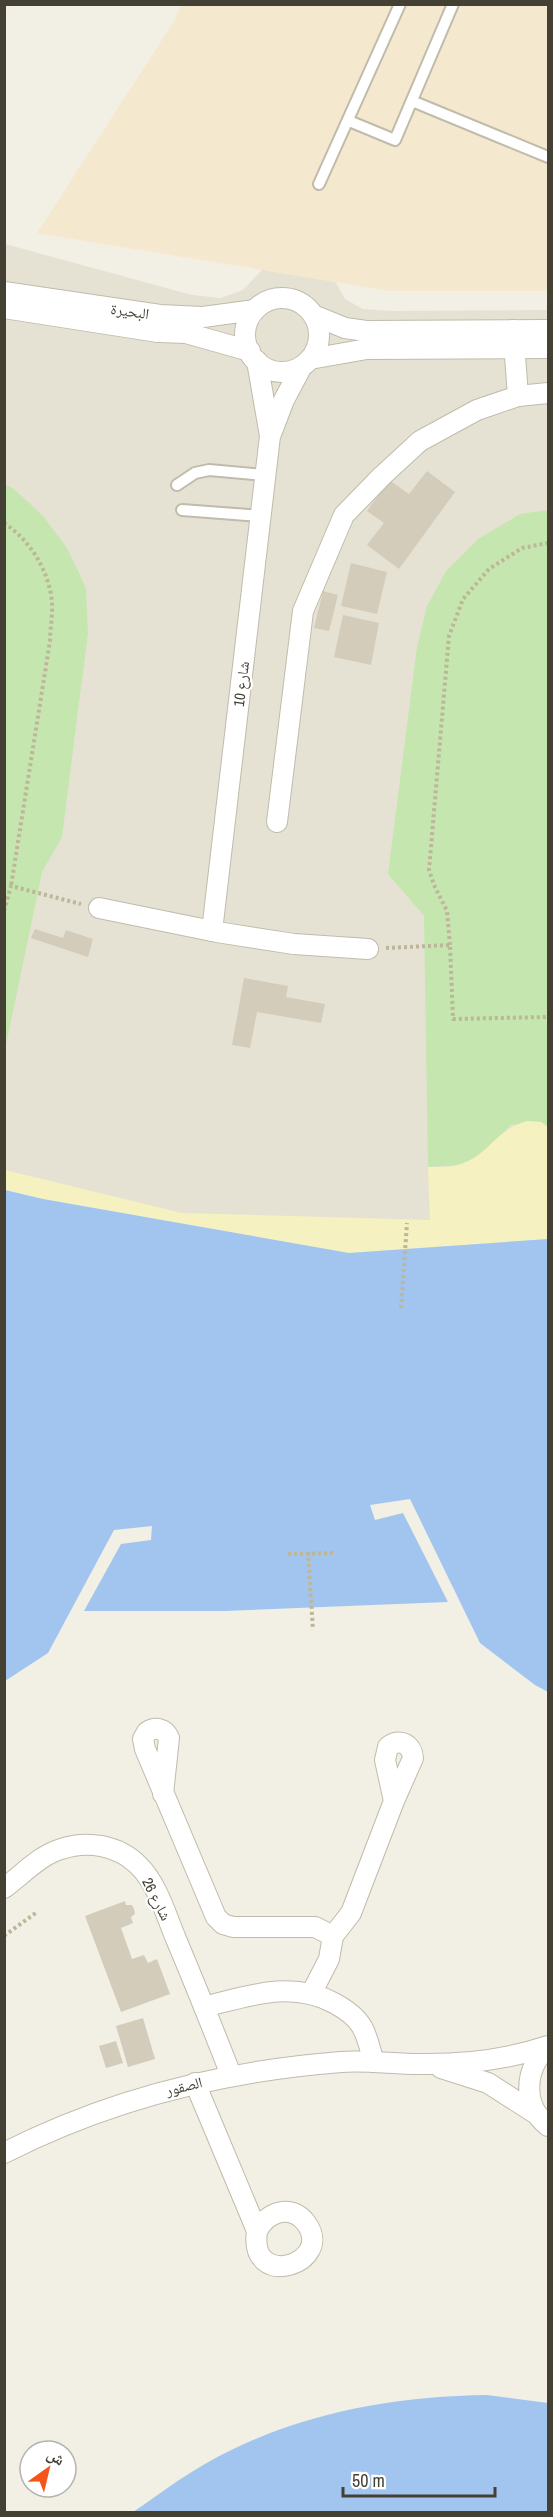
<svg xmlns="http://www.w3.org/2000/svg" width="553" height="2517" font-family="'Archivo Narrow','Noto Naskh Arabic',sans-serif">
<rect width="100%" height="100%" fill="#f2efe4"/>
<path fill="#e6e2d3" d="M5 244 192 295 221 298 243 290 261 271 274 248 334 279 345 299 363 309 392 311 548 310V1239L349 1253 5 1190Z"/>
<path fill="#f4e9cf" d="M181 5H548V291H389L37 233 173 23Z"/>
<g fill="#c5e6ae">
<path d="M5 484 14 489 43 516 67 548 86 588 88 633 62 837 42 872 5 1050Z"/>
<path d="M548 510V1127L541 1122 511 1125 480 1155 460 1165 428 1167 424 916 388 874 417 647 427 606 446 571 478 539 520 514Z"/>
</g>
<path fill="#f6f1c0" d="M527 1121 541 1122 548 1127V1239L349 1253 43 1199 5 1190V1170L182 1213 430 1220 428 1167C438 1167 451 1168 461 1164 489 1155 496 1129 527 1121Z"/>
<g fill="#a1c5ee">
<path d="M5 1190 43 1199 349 1253 548 1239V1692L535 1685 480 1643 410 1499 370 1505 375 1520 403 1513 448 1602 225 1611H84L121 1544 151 1540 152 1526 114 1530 48 1653 5 1681Z"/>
<path d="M487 2395 548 2403V2512H133C157 2496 180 2478 205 2464 290 2415 390 2396 487 2395Z"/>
</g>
<g fill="#d3ccba">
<path d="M427 471 455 492 399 569 367 545 384 523 367 511 389 480 409 494Z"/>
<path d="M351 563 387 572 377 614 341 606Z"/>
<path d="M323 591 338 595 329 631 314 628Z"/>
<path d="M343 615 379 623 371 665 334 657Z"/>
<path d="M35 929 63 938 66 930 93 939 88 957 31 938Z"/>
<path d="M244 978 288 986 286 997 325 1004 321 1023 257 1012 250 1048 232 1045Z"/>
<path d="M125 1901 126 1905H132L134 1909 135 1914 131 1917 133 1923 121 1928 132 1959 144 1955 148 1963 157 1959 170 1994 121 2012 85 1916Z"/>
<path d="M143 2018 155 2059 128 2067 116 2026Z"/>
<path d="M116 2041 123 2063 106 2068 99 2046Z"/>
</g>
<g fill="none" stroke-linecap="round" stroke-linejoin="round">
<g stroke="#c0bbaa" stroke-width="14">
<g id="service">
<path d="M412 101 548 157"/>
<path d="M349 121 395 140 453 4"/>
<path d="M319 184 400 4"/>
<path d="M177 485 195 473 209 470 265 475"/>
<path d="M182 510 261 516"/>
</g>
</g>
<g stroke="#c0bbaa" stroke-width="22">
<g id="minor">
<path d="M4 292 160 315 203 317 255 310"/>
<circle cx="282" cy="335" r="37"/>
<path d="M4 308 158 332 186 333 250 351"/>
<path d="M313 315 345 328 366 331 548 330"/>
<path d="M310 359 367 349 548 348"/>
<path d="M518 396 548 393"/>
<path d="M271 434 284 400 302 366"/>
<path d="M277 822 303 611 344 515 382 476 420 441 477 410 518 396 513 330"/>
<path d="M99 908 217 932 294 944 368 949"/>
<path d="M212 931 270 436 257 361"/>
<path d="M163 1794 169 1738C165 1729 156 1726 147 1732L143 1739 145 1749 216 1917 223 1924 233 1927H315L333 1936 329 1959 311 1994"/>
<path d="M4 1888C22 1875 40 1855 61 1849 87 1840 118 1845 138 1865 157 1883 166 1915 176 1939 195 1984 213 2029 231 2075"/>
<path d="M333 1936 351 1913 394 1801 413 1758C412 1745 400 1737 388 1747L385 1760 394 1801"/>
<path d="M204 2007C248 1996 291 1980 334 2003 345 2009 356 2016 362 2027 368 2037 370 2050 374 2062"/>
<path d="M548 2047C524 2068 522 2106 548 2126"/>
<path d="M441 2068 488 2083 538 2115"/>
<path d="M195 2083 257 2231C248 2292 336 2263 306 2223 291 2203 267 2212 257 2231"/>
<path d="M4 2153C110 2099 224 2071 341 2062 370 2060 399 2065 427 2064 469 2064 509 2059 548 2046"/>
</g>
</g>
<g stroke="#beb699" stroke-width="4" stroke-dasharray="3 3" stroke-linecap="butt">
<path d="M4 523C30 540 49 571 52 602 53 615 50 628 50 641L11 886"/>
<path d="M4 911 11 886 81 904"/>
<path d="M450 945 447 911 434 885 429 870 449 636 463 599 489 569 522 548 548 543"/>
<path d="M386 948 450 945 453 1019 548 1017"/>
<path d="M401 1308 407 1223"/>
<path d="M308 1552 313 1630"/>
<path d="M288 1554 336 1553"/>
<path d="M4 1936 37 1912"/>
</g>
<use href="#service" stroke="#fff" stroke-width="10"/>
<use href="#minor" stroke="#fff" stroke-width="20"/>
</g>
<g text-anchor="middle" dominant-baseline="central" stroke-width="4.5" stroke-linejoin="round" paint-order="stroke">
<g font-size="15" fill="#444034" stroke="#fff">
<text transform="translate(130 311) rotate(8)">البحيرة</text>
<text transform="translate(241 684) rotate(-83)">شارع 10</text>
<text transform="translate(157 1899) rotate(63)">شارع 26</text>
<text transform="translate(184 2086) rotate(-14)">الصقور</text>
</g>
</g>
<rect width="553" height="2517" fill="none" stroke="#444034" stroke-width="12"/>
<g transform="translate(48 2469) rotate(34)"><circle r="28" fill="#ffffff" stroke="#b4b3ae" stroke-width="1.5"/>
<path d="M0-4.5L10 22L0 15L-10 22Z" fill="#f55518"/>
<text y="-9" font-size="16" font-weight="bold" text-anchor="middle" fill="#444034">ش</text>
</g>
<path d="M343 2487v9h152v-9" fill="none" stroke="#444034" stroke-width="3"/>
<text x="352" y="2487" font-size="18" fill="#444034" stroke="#ffffff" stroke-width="4.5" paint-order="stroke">50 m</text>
</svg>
